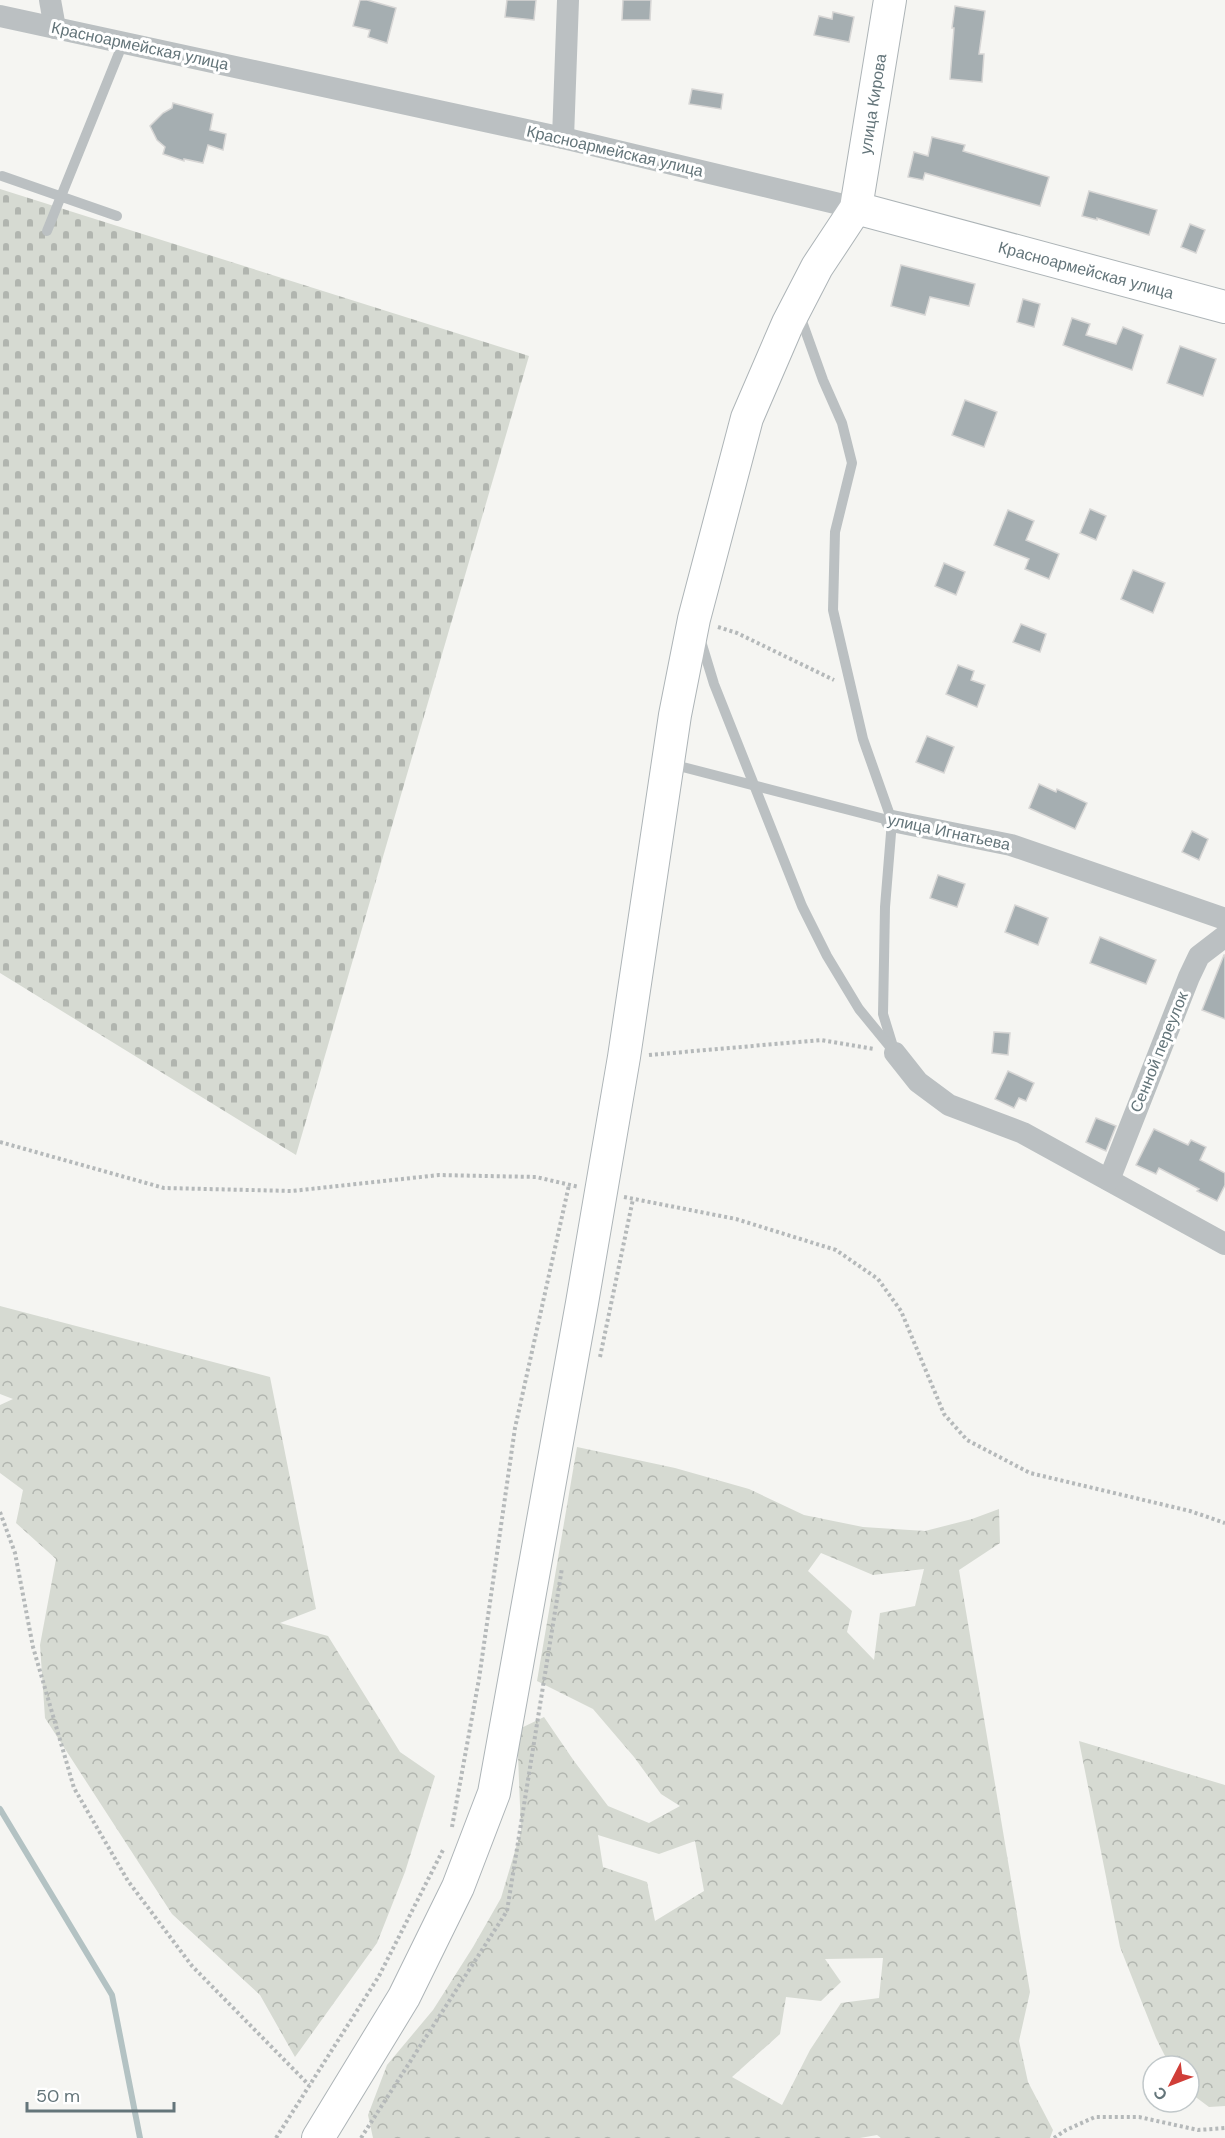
<svg xmlns="http://www.w3.org/2000/svg" width="1225" height="2138" font-family="'DM Sans',sans-serif">
<defs>
<pattern id="forest-crowns" width="20" height="18" patternUnits="userSpaceOnUse" patternTransform="scale(1.5)"><rect width="20" height="18" fill="#d6dad2"/><path d="M2 6a3 3 0 1 1 6 0M12 15a3 3 0 1 1 6 0" fill="none" stroke="#b1b5af"/></pattern>
<pattern id="cemetery-stones" width="16" height="16" patternUnits="userSpaceOnUse" patternTransform="scale(1.5)"><rect width="16" height="16" fill="#d6dad2"/><path d="M2 7V4a2 2 0 0 1 4 0v3zM10 15v-3a2 2 0 0 1 4 0v3z" fill="#b1b5af"/></pattern>
</defs>
<rect width="100%" height="100%" fill="#f5f5f2"/>
<g fill="url(#forest-crowns)" fill-rule="evenodd">
<path d="M0 1306 270 1377 316 1609 280 1623 328 1636 400 1752 435 1776 405 1872 377 1943 295 2057 260 1995 172 1914 45 1718 40 1645 56 1559 16 1523 23 1490 0 1473V1405L13 1399 0 1394Z"/>
<path d="M577 1447 675 1468 749 1489 804 1515 863 1527 925 1531 972 1519 999 1509 1000 1543 959 1570 1030 1992 1019 2041 1028 2082 1053 2130 1050 2138H881L877 2135 860 2138H373L368 2115 387 2065 433 2010 473 1947 501 1898 521 1831 517 1730 544 1717 574 1761 608 1806 649 1823 680 1806 661 1794 634 1757 593 1709 537 1681ZM821 1553 873 1575 924 1569 915 1606 880 1613 874 1660 847 1632 852 1611 808 1571ZM598 1835 659 1854 695 1841 704 1891 655 1921 647 1882 603 1867ZM883 1958 879 1998 841 2003 810 2050 782 2105 732 2077 780 2034 786 1997 821 2001 841 1982 825 1959Z"/>
<path d="M1079 1741 1225 1785V2106L1209 2107 1189 2092V2066H1170L1156 2038 1120 1947Z"/>
</g>
<path fill="url(#cemetery-stones)" d="M0 189 529 356 296 1155 0 973Z"/>
<g fill="none" stroke-linecap="round" stroke-linejoin="round">
<path stroke="#b3c2c3" stroke-width="6" d="M0 1809 112 1995 140 2138"/>
</g>
<g fill="#a5aeb1" stroke="#d7d6d5" stroke-width="1.5">
<path d="M360 0H367L396 8 387 43 368 37 370 30 353 26Z"/>
<path d="M507 0H536L534 20 505 17Z"/>
<path d="M623 0H651L650 20H622Z"/>
<path d="M955 6 985 11 979 54H984L982 82 950 79 954 28H952Z"/>
<path d="M833 12 854 17 849 42 814 35 819 16 832 19Z"/>
<path d="M692 89 723 94 721 109 689 104Z"/>
<path d="M173 103 213 114 210 130 226 134 223 150 208 145 203 163 184 159V161L163 154 165 147 157 140 150 126 163 113 172 108Z"/>
<path d="M932 137 965 145 963 151 1049 177 1040 206 925 173 923 180 908 177 914 152 928 156Z"/>
<path d="M1089 191 1157 210 1149 235 1097 218V220L1082 216Z"/>
<path d="M1190 224 1205 230 1196 253 1181 247Z"/>
<path d="M901 265 975 284 969 306 930 297 925 315 891 306Z"/>
<path d="M1023 299 1040 304 1034 327 1017 322Z"/>
<path d="M1072 318 1090 324 1086 335 1116 344 1123 327 1143 335 1132 370 1063 345Z"/>
<path d="M1180 346 1216 359 1203 396 1167 383Z"/>
<path d="M965 400 997 412 984 447 952 435Z"/>
<path d="M1090 509 1106 516 1096 540 1080 533Z"/>
<path d="M1008 510 1034 521 1026 540 1059 554 1049 579 1025 569 1029 559 994 545Z"/>
<path d="M944 563 965 572 956 595 935 586Z"/>
<path d="M1133 570 1165 583 1153 613 1121 599Z"/>
<path d="M1021 624 1046 634 1040 652 1013 642Z"/>
<path d="M958 665 974 671 971 680 985 685 977 707 946 694Z"/>
<path d="M927 736 954 747 944 773 916 762Z"/>
<path d="M1039 784 1056 792 1057 789 1087 803 1075 829 1029 808Z"/>
<path d="M1192 831 1208 839 1199 860 1182 852Z"/>
<path d="M938 875 965 884 957 907 930 898Z"/>
<path d="M1015 905 1048 918 1038 945 1005 932Z"/>
<path d="M1100 937 1156 960 1146 984 1090 963Z"/>
<path d="M1224 955H1225V1019L1202 1010Z"/>
<path d="M994 1032 1010 1033 1008 1055 992 1053Z"/>
<path d="M1008 1071 1034 1083 1026 1101 1019 1098 1014 1108 995 1099Z"/>
<path d="M1096 1118 1116 1126 1106 1151 1086 1142Z"/>
<path d="M1154 1129 1188 1145 1191 1140 1206 1147 1200 1160 1225 1173V1185L1217 1201 1197 1191 1199 1189 1159 1168 1156 1174 1136 1165Z"/>
</g>
<g fill="none" stroke-linecap="round" stroke-linejoin="round">
<g stroke="#adb4b7" stroke-width="34">
<g id="secondary">
<path d="M856 208 1225 307"/>
<path d="M318 2138 404 1997 458 1887 494 1793 582 1303 624 1057 675 715 694 619 747 418 788 323 817 267 856 208 890 0"/>
</g>
</g>
<g stroke="#b5b9ba" stroke-width="4" stroke-dasharray="3 3" stroke-linecap="butt">
<path d="M718 627 737 633 834 680"/>
<path d="M649 1055 821 1040 874 1049"/>
<path d="M0 1142 164 1188 292 1191 439 1175 536 1177 579 1187"/>
<path d="M624 1197 736 1219 836 1250 878 1279 901 1311 944 1414 967 1440 1030 1473 1190 1511 1225 1523"/>
<path d="M600 1357 633 1199"/>
<path d="M0 1512 15 1553 33 1647 74 1788 128 1881 192 1966 309 2085"/>
<path d="M452 1827 479 1679 515 1428 569 1185"/>
<path d="M276 2138 379 1976 444 1848"/>
<path d="M361 2138 507 1911 562 1568"/>
<path d="M1054 2138 1066 2130 1095 2117H1139L1198 2130 1225 2128"/>
</g>
<g stroke="#bbc0c2" stroke-width="10">
<path d="M2 176 117 216"/>
<path d="M47 231 123 43"/>
<path d="M799 313 823 380 842 423 852 463 835 532 833 610 863 739 892 821 885 907 883 1014 895 1053"/>
<path d="M700 638 714 684 802 906 827 956 859 1009 891 1048"/>
<path d="M671 764 892 821"/>
</g>
<g stroke="#bbc0c2" stroke-width="22">
<path d="M50 0 55 28"/>
<path d="M0 16 563 138 856 208"/>
<path d="M563 138 568 0"/>
<path d="M892 821 1011 845 1225 919"/>
<path d="M895 1053 918 1082 949 1105 1023 1133 1225 1244"/>
<path d="M1109 1180 1189 977 1199 956 1225 936"/>
</g>
<use href="#secondary" stroke="#fff" stroke-width="32"/>
</g>
<g text-anchor="middle" dominant-baseline="central" stroke-width="6" stroke-linejoin="round" paint-order="stroke">
<g font-size="16" fill="#64757a" stroke="#fff">
<text transform="translate(140 46) rotate(12)">Красноармейская улица</text>
<text transform="translate(873 104) rotate(-81)">улица Кирова</text>
<text transform="translate(615 151) rotate(13)">Красноармейская улица</text>
<text transform="translate(1086 270) rotate(15)">Красноармейская улица</text>
<text transform="translate(949 832) rotate(12)">улица Игнатьева</text>
<text transform="translate(1159 1052) rotate(-68)">Сенной переулок</text>
</g>
</g>
<g transform="translate(1171 2084) rotate(228)"><circle r="28" fill="#ffffff" stroke="#c1c8ca" stroke-width="1.5"/>
<path d="M0-4.5L10 22L0 15L-10 22Z" fill="#d03e38"/>
<text y="-9" font-size="16" font-weight="bold" text-anchor="middle" fill="#64757a">С</text>
</g>
<path d="M27 2102v9h147v-9" fill="none" stroke="#64757a" stroke-width="3"/>
<text x="36" y="2102" font-size="18" fill="#64757a" stroke="#ffffff" stroke-width="4.5" paint-order="stroke">50 m</text>
</svg>
